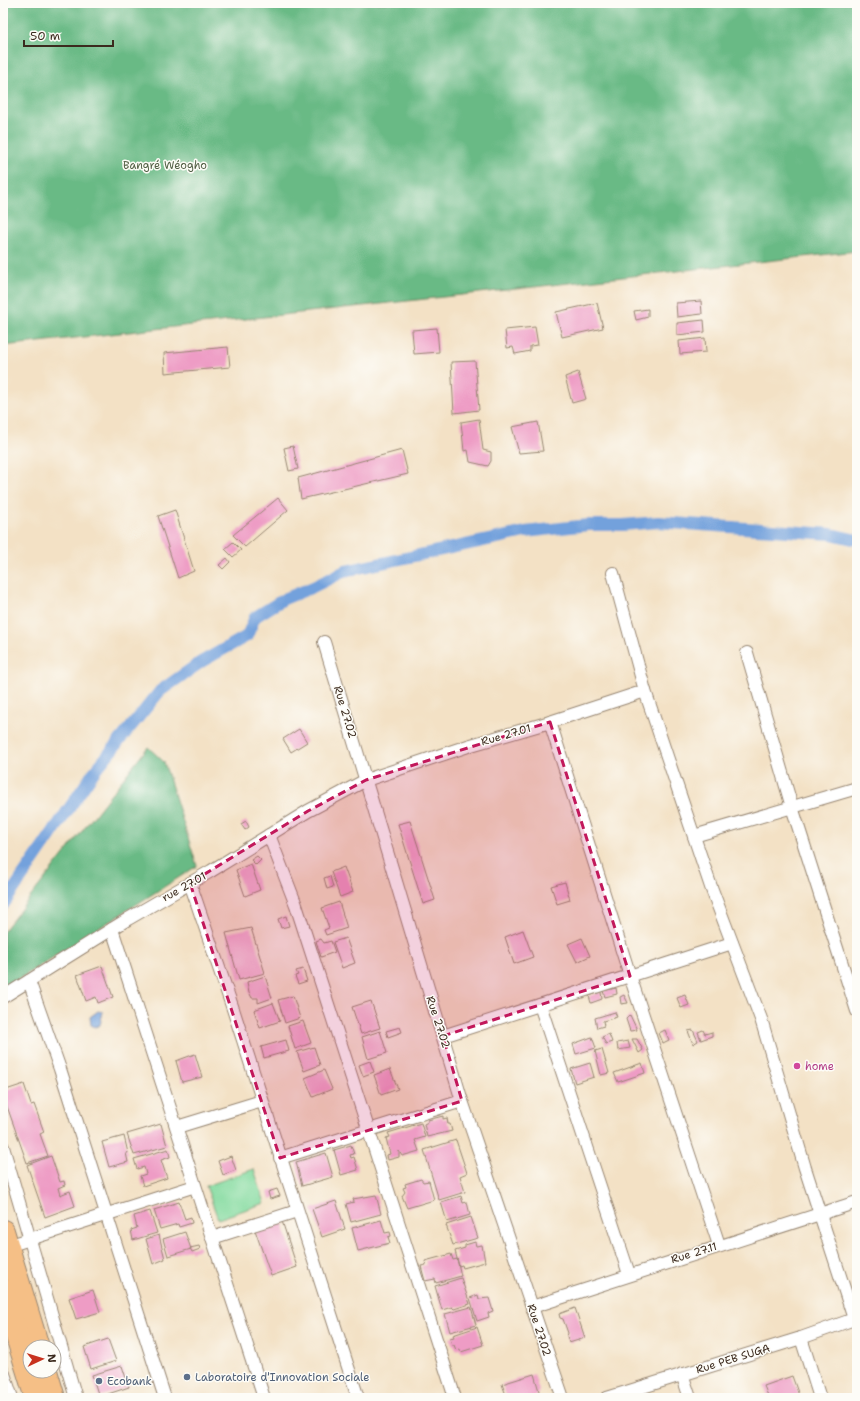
<svg xmlns="http://www.w3.org/2000/svg" width="860" height="1401" font-family="'Shantell Sans',sans-serif">
<rect width="100%" height="100%" fill="#fdfcf7"/>
<filter id="ink" filterUnits="userSpaceOnUse"><feTurbulence type="fractalNoise" baseFrequency=".025" numOctaves="2"/><feDisplacementMap in="SourceGraphic" scale="8" xChannelSelector="R" yChannelSelector="G"/><feConvolveMatrix kernelMatrix="1 2 1 2 8 2 1 2 1" color-interpolation-filters="sRGB"/></filter>
<filter id="wash" filterUnits="userSpaceOnUse"><feTurbulence type="fractalNoise" baseFrequency=".012" numOctaves="4" result="noise"/><feDisplacementMap in="SourceGraphic" scale="16" xChannelSelector="R" yChannelSelector="G"/><feGaussianBlur stdDeviation="0.9" result="paint"/><feColorMatrix in="noise" values="0 0 0 0 0 0 0 0 0 0 0 0 0 0 0 0 0 1.4 0 .05"/><feComposite in="paint" operator="in"/></filter>
<g filter="url(#wash)">
<rect width="100%" height="100%" fill="#f3e1c5"/>
<path fill="#82da9e" stroke="#5e825e" d="M254 1169 265 1203 218 1219 206 1186Z"/>
<g fill="#69ba85" stroke="#527252">
<path d="M3 3H857V251L3 346Z"/>
<path d="M148 747 164 762 197 866 3 989V932Z"/>
</g>
<path fill="#73a1dc" stroke="#57667d" d="M98 1011 103 1012 100 1025 95 1027 91 1025 90 1017Z"/>
<g fill="none" stroke-linecap="round" stroke-linejoin="round">
<path stroke="#73a1dc" stroke-width="12" d="M3 905 94 772 160 691 201 662 247 636 255 617 284 599 313 587 345 571 525 532 588 525H623L658 522 831 534 857 540"/>
</g>
<g id="blocks">
<g fill="#ee9cc5">
<path d="M701 301 702 314 677 317 676 303Z"/>
<path d="M597 303 603 328 562 337 556 312Z"/>
<path d="M648 309V317L636 320 634 311Z"/>
<path d="M704 320 705 332 677 335V323Z"/>
<path d="M535 327 538 345 530 346V351L515 354 513 347 507 348 505 330Z"/>
<path d="M437 328 439 352 414 354 412 330Z"/>
<path d="M705 338 706 352 680 354 679 341Z"/>
<path d="M228 347 230 367 165 373 164 353Z"/>
<path d="M475 361 479 410 454 413 451 362Z"/>
<path d="M578 372 586 399 572 403 565 377Z"/>
<path d="M479 419 483 450 491 452V461L488 466 470 462 468 450 464 451 461 422Z"/>
<path d="M538 422 543 451 519 453 512 427Z"/>
<path d="M293 446 298 469 289 471 284 448Z"/>
<path d="M402 450 408 474 301 499 298 478Z"/>
<path d="M278 498 288 510 245 547 233 535Z"/>
<path d="M175 510 194 571 178 578 158 516Z"/>
<path d="M233 542 241 550 233 557 225 549Z"/>
<path d="M227 558 230 562 223 569 219 565Z"/>
<path d="M299 729 307 742 291 752 283 739Z"/>
<path d="M246 821 249 827 245 830 241 824Z"/>
<path d="M410 821 435 900 423 904 398 824Z"/>
<path d="M257 856 261 860 256 865 251 860Z"/>
<path d="M251 864 260 890 245 896 236 870Z"/>
<path d="M344 867 353 892 340 897 331 872Z"/>
<path d="M330 876 333 887 327 889 324 878Z"/>
<path d="M565 882 570 900 557 904 551 886Z"/>
<path d="M339 902 347 928 326 935 324 930 329 928 322 908Z"/>
<path d="M286 916 289 926 281 928 278 919Z"/>
<path d="M251 928 265 973 239 980 226 933Z"/>
<path d="M523 930 533 957 514 964 505 937Z"/>
<path d="M346 938 355 963 342 968 333 942Z"/>
<path d="M582 938 590 956 577 962 568 944Z"/>
<path d="M321 939 324 943 331 941 335 952 321 957 316 941Z"/>
<path d="M102 966 113 997 98 1003 96 997 86 1001 77 975Z"/>
<path d="M303 969 307 981 298 984 295 976 298 975 296 971Z"/>
<path d="M265 976 272 998 258 1003V998H252L249 992 247 982Z"/>
<path d="M616 988 617 994 605 997 603 991Z"/>
<path d="M601 992 602 999 591 1003 589 996Z"/>
<path d="M624 995 628 1003 621 1004 620 997Z"/>
<path d="M685 995 689 1005 681 1008 677 998Z"/>
<path d="M293 996 300 1018 285 1023 278 1000Z"/>
<path d="M371 1001 380 1028 361 1034 352 1007Z"/>
<path d="M273 1003 280 1021 260 1028 254 1010Z"/>
<path d="M615 1012 617 1017 603 1021 604 1026 597 1028 595 1018Z"/>
<path d="M630 1015 637 1030 630 1031 626 1019Z"/>
<path d="M303 1021 311 1043 295 1049 288 1026Z"/>
<path d="M400 1027 402 1032 388 1037 386 1031Z"/>
<path d="M665 1030 669 1040 663 1043 659 1033Z"/>
<path d="M693 1030 698 1041 693 1044 688 1031Z"/>
<path d="M703 1030 705 1034 712 1032V1036L701 1040 698 1032Z"/>
<path d="M380 1031 387 1053 368 1059 362 1037Z"/>
<path d="M609 1034 612 1042 606 1044 602 1037Z"/>
<path d="M592 1037 596 1048 576 1054 573 1044Z"/>
<path d="M632 1039H637L643 1050 639 1053Z"/>
<path d="M286 1040 289 1051 264 1058 261 1047Z"/>
<path d="M628 1041 630 1048 618 1050 617 1043Z"/>
<path d="M314 1047 320 1065 304 1071 297 1052Z"/>
<path d="M602 1049 609 1073 601 1075 595 1051Z"/>
<path d="M195 1054 202 1077 182 1082 176 1061Z"/>
<path d="M370 1061 374 1072 363 1076 359 1065Z"/>
<path d="M590 1063 594 1077 575 1083 571 1069Z"/>
<path d="M642 1063 645 1073 618 1082 614 1073Z"/>
<path d="M390 1069 398 1089 381 1095 374 1075Z"/>
<path d="M324 1070 332 1089 313 1097 305 1078Z"/>
<path d="M24 1084 31 1105 34 1104 44 1132 40 1134 48 1156 27 1163 3 1095V1091Z"/>
<path d="M443 1116V1119L447 1118 448 1124H450L452 1131 427 1137 424 1124 428 1122V1120Z"/>
<path d="M421 1123 425 1137 415 1140 419 1151 402 1156 399 1151V1157L388 1160 387 1155 390 1154 386 1138 390 1137 388 1133Z"/>
<path d="M161 1124 167 1146 134 1155 127 1134Z"/>
<path d="M124 1136 128 1153H126L128 1162 109 1167 102 1142Z"/>
<path d="M456 1140 467 1173 460 1176 465 1192 439 1200 424 1150Z"/>
<path d="M351 1145 354 1154 350 1155 351 1158 354 1157 358 1170 341 1175 334 1150Z"/>
<path d="M168 1149 170 1157 161 1160 167 1178 143 1186 140 1176 146 1174 144 1167 137 1169 134 1159Z"/>
<path d="M326 1153 333 1177 302 1186 296 1162Z"/>
<path d="M51 1156 60 1182 64 1181 65 1185 58 1188 60 1195 70 1191 75 1206 45 1217 27 1165Z"/>
<path d="M231 1156 236 1170 223 1175 218 1161Z"/>
<path d="M421 1179 423 1182 429 1181 434 1200 407 1208 402 1196 405 1192 403 1188 406 1187 405 1184Z"/>
<path d="M277 1189 280 1196 270 1199 268 1192Z"/>
<path d="M376 1195 381 1214 351 1222 346 1204 354 1202 353 1199Z"/>
<path d="M461 1196 463 1203 467 1202 470 1215 447 1222 441 1202Z"/>
<path d="M336 1201 345 1229 322 1237 312 1209Z"/>
<path d="M179 1202 185 1219 191 1217 192 1223 179 1227 178 1224 160 1229 154 1210Z"/>
<path d="M150 1211 157 1233 133 1240 131 1230 137 1228 134 1216Z"/>
<path d="M471 1217 478 1238 453 1245 446 1225Z"/>
<path d="M381 1220 385 1233 390 1232 391 1236 388 1237 390 1243 358 1251 352 1228Z"/>
<path d="M282 1221 297 1267 271 1276 255 1230Z"/>
<path d="M185 1232 191 1249 168 1256 163 1239Z"/>
<path d="M159 1235 165 1259 153 1264 146 1239Z"/>
<path d="M475 1242 476 1246 482 1245 485 1262 463 1268 462 1265 459 1266 455 1251 465 1248V1245Z"/>
<path d="M199 1246 200 1249 192 1252 190 1248Z"/>
<path d="M451 1254 453 1260 457 1259 461 1276 436 1283 435 1279 425 1281 421 1266 426 1265 425 1261Z"/>
<path d="M461 1278 470 1304 454 1309 452 1307 442 1310 435 1286Z"/>
<path d="M93 1290 100 1312 76 1319 69 1298Z"/>
<path d="M478 1295 479 1299 489 1298 493 1311 488 1313 489 1317 477 1321 470 1298Z"/>
<path d="M471 1307 476 1325 450 1332 445 1314Z"/>
<path d="M575 1308 585 1338 569 1343 567 1336 568 1333 563 1319 560 1318 559 1314Z"/>
<path d="M477 1327 483 1345 461 1352 460 1349 456 1350 454 1345H452L450 1338 454 1337 453 1335Z"/>
<path d="M108 1339 116 1361 91 1369 84 1347Z"/>
<path d="M122 1366 129 1387 99 1397 92 1375Z"/>
<path d="M534 1374 539 1391 536 1396 528 1398H507L502 1384Z"/>
<path d="M792 1376 800 1398H769L764 1386Z"/>
<path d="M135 1394 137 1398H122Z"/>
</g>
</g>
</g>
<g filter="url(#ink)">
<use href="#blocks" fill-opacity="0" stroke="#978672" stroke-width="1"/>
<g fill="none" stroke-linecap="round" stroke-linejoin="round">
<g stroke="#978672" stroke-width="14">
<g id="street">
<path d="M613 573 645 691 711 887 761 1019 805 1168 854 1319"/>
<path d="M324 642 462 1101 563 1398"/>
<path d="M747 653 792 807 857 1011"/>
<path d="M550 722 630 976 719 1245"/>
<path d="M269 835 296 905 455 1398"/>
<path d="M694 836 857 788"/>
<path d="M190 883 233 1009 358 1398"/>
<path d="M112 929 264 1398"/>
<path d="M29 981 60 1069 165 1398"/>
<path d="M3 997 128 919 211 871 308 811 366 780 471 745 550 722 645 691"/>
<path d="M540 1005 629 1274"/>
<path d="M443 1036 732 943"/>
<path d="M177 1127 262 1101"/>
<path d="M3 1147 76 1398"/>
<path d="M280 1158 462 1101"/>
<path d="M212 1238 297 1211"/>
<path d="M8 1246 195 1186"/>
<path d="M532 1307 857 1202"/>
<path d="M801 1338 820 1398"/>
<path d="M3 1371 12 1398"/>
<path d="M682 1374 690 1398"/>
<path d="M607 1398 801 1338 857 1318"/>
</g>
</g>
<g stroke="#978672" stroke-width="24">
<g id="highway">
<path d="M3 1231 38 1347"/>
<path d="M3 1291 36 1398"/>
<path d="M46 1371 54 1398"/>
</g>
</g>
<use href="#street" stroke="#fff" stroke-width="12"/>
<use href="#highway" stroke="#f5bf86" stroke-width="22"/>
</g>
</g>
<path fill="#c2185b" fill-opacity="0.2" stroke="#c2185b" stroke-width="3" stroke-dasharray="8 5" stroke-linejoin="round" d="M550 722 630 976 443 1036 462 1101 280 1158 190 883 308 811 366 780Z"/>
<circle fill="#d1479c" stroke="#fdfcf7" stroke-width="1.5" cx="797" cy="1066" r="4"/>
<g fill="#5c6f8a" stroke="#fdfcf7" stroke-width="1.5">
<circle cx="187" cy="1377" r="4"/>
<circle cx="99" cy="1381" r="4"/>
</g>
<g text-anchor="middle" dominant-baseline="central" stroke-width="3" stroke-linejoin="round" paint-order="stroke">
<g font-size="11" fill="#505f44" stroke="#fdfcf7">
<text x="165" y="165">Bangré Wéogho</text>
</g>
<g font-size="11" fill="#3b2a1e" stroke="#fdfcf7">
<text transform="translate(345 712) rotate(73)">Rue 27.02</text>
<text transform="translate(506 735) rotate(-16)">Rue 27.01</text>
<text transform="translate(184 887) rotate(-29)">rue 27.01</text>
<text transform="translate(438 1022) rotate(72)">Rue 27.02</text>
<text transform="translate(694 1253) rotate(-17)">Rue 27.11</text>
<text transform="translate(539 1330) rotate(72)">Rue 27.02</text>
<text transform="translate(733 1359) rotate(-17)">Rue PEB SUGA</text>
</g>
<g font-size="11" fill="#b23c85" stroke="#fdfcf7" text-anchor="start">
<text x="805" y="1066">home</text>
</g>
<g font-size="11" fill="#4e5e75" stroke="#fdfcf7" text-anchor="start">
<text x="195" y="1377">Laboratoire d'Innovation Sociale</text>
<text x="107" y="1381">Ecobank</text>
</g>
</g>
<rect width="860" height="1401" fill="none" stroke="#fdfcf7" stroke-width="16"/>
<g transform="translate(42 1359) rotate(86)"><circle r="19" fill="#fdfcf7" stroke="#afa8a0"/>
<path d="M0-3L7 15L0 10L-7 15Z" fill="#c8321e"/>
<text y="-6" font-size="11" font-weight="bold" text-anchor="middle" fill="#3b2a1e">N</text>
</g>
<path d="M24 40v6h89v-6" fill="none" stroke="#3b2a1e" stroke-width="2"/>
<text x="30" y="40" font-size="12" fill="#3b2a1e" stroke="#fdfcf7" stroke-width="3" paint-order="stroke">50 m</text>
</svg>
